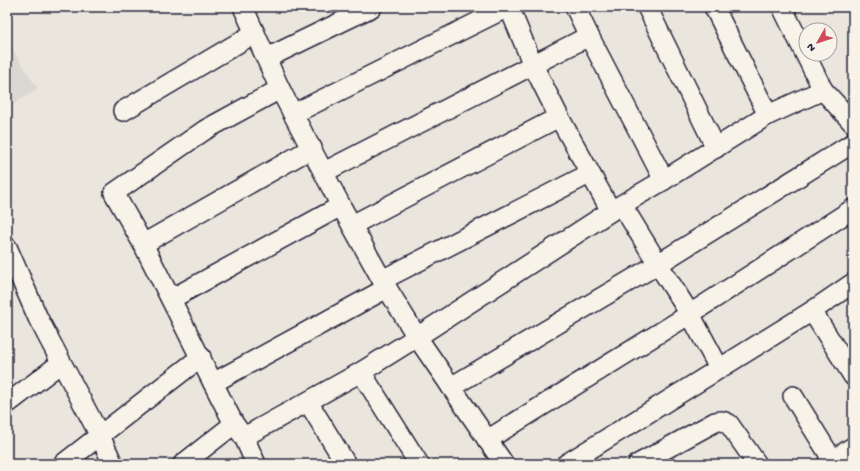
<svg xmlns="http://www.w3.org/2000/svg" width="860" height="471" font-family="'Gochi Hand',sans-serif">
<rect width="100%" height="100%" fill="#eae6de"/>
<filter id="ink" filterUnits="userSpaceOnUse"><feTurbulence type="fractalNoise" baseFrequency=".025" numOctaves="2"/><feDisplacementMap in="SourceGraphic" scale="8" xChannelSelector="R" yChannelSelector="G"/><feConvolveMatrix kernelMatrix="1 2 1 2 8 2 1 2 1" color-interpolation-filters="sRGB"/></filter>
<g filter="url(#ink)">
<path fill="#dbd8d2" d="M7 40 38 89 7 108Z"/>
<g fill="none" stroke-linecap="round" stroke-linejoin="round">
<g stroke="#22223b" stroke-width="22">
<g id="minor">
<path d="M243 7 280 89"/>
<path d="M509 7 533 65 559 117 611 211 664 180 768 115 823 90 853 123"/>
<path d="M575 7 589 36 664 180"/>
<path d="M647 7 716 148"/>
<path d="M714 7 768 115"/>
<path d="M782 7 823 90"/>
<path d="M267 58 372 7"/>
<path d="M123 111 255 33"/>
<path d="M293 114 508 7"/>
<path d="M324 172 589 36"/>
<path d="M622 205 658 264 690 314 719 368"/>
<path d="M352 225 559 117"/>
<path d="M143 244 312 148"/>
<path d="M7 247 38 318 100 436 113 464"/>
<path d="M382 280 589 174"/>
<path d="M171 299 341 206"/>
<path d="M812 311 853 376"/>
<path d="M361 372 419 464"/>
<path d="M213 383 387 288"/>
<path d="M451 387 658 264 853 143"/>
<path d="M793 396 835 464"/>
<path d="M308 402 346 464"/>
<path d="M7 404 61 363"/>
<path d="M244 437 361 372 417 337 611 211"/>
<path d="M487 440 690 314 853 209"/>
<path d="M63 464 201 357"/>
<path d="M183 464 234 424"/>
<path d="M256 464 244 437 234 424 213 383 143 244 114 193 205 130 280 89 341 206 382 280 417 337 504 464"/>
<path d="M566 464 812 311 853 283"/>
<path d="M638 464 715 422C721 420 724 421 729 424L757 464"/>
<path d="M827 464 853 447"/>
</g>
</g>
<use href="#minor" stroke="#f7f3e8" stroke-width="19"/>
</g>
</g>
<rect width="860" height="471" fill="none" stroke="#f7f3e8" stroke-width="24"/>
<rect x="12" y="12" width="836" height="447" fill="none" stroke="#22223b" stroke-width="1.5" filter="url(#ink)"/>
<g transform="translate(818 42) rotate(231)"><circle r="19" fill="#f7f3e8" stroke="#a29fa3"/>
<path d="M0-3L7 15L0 10L-7 15Z" fill="#d1495b"/>
<text y="-6" font-size="11" font-weight="bold" text-anchor="middle" fill="#22223b">N</text>
</g>
</svg>
